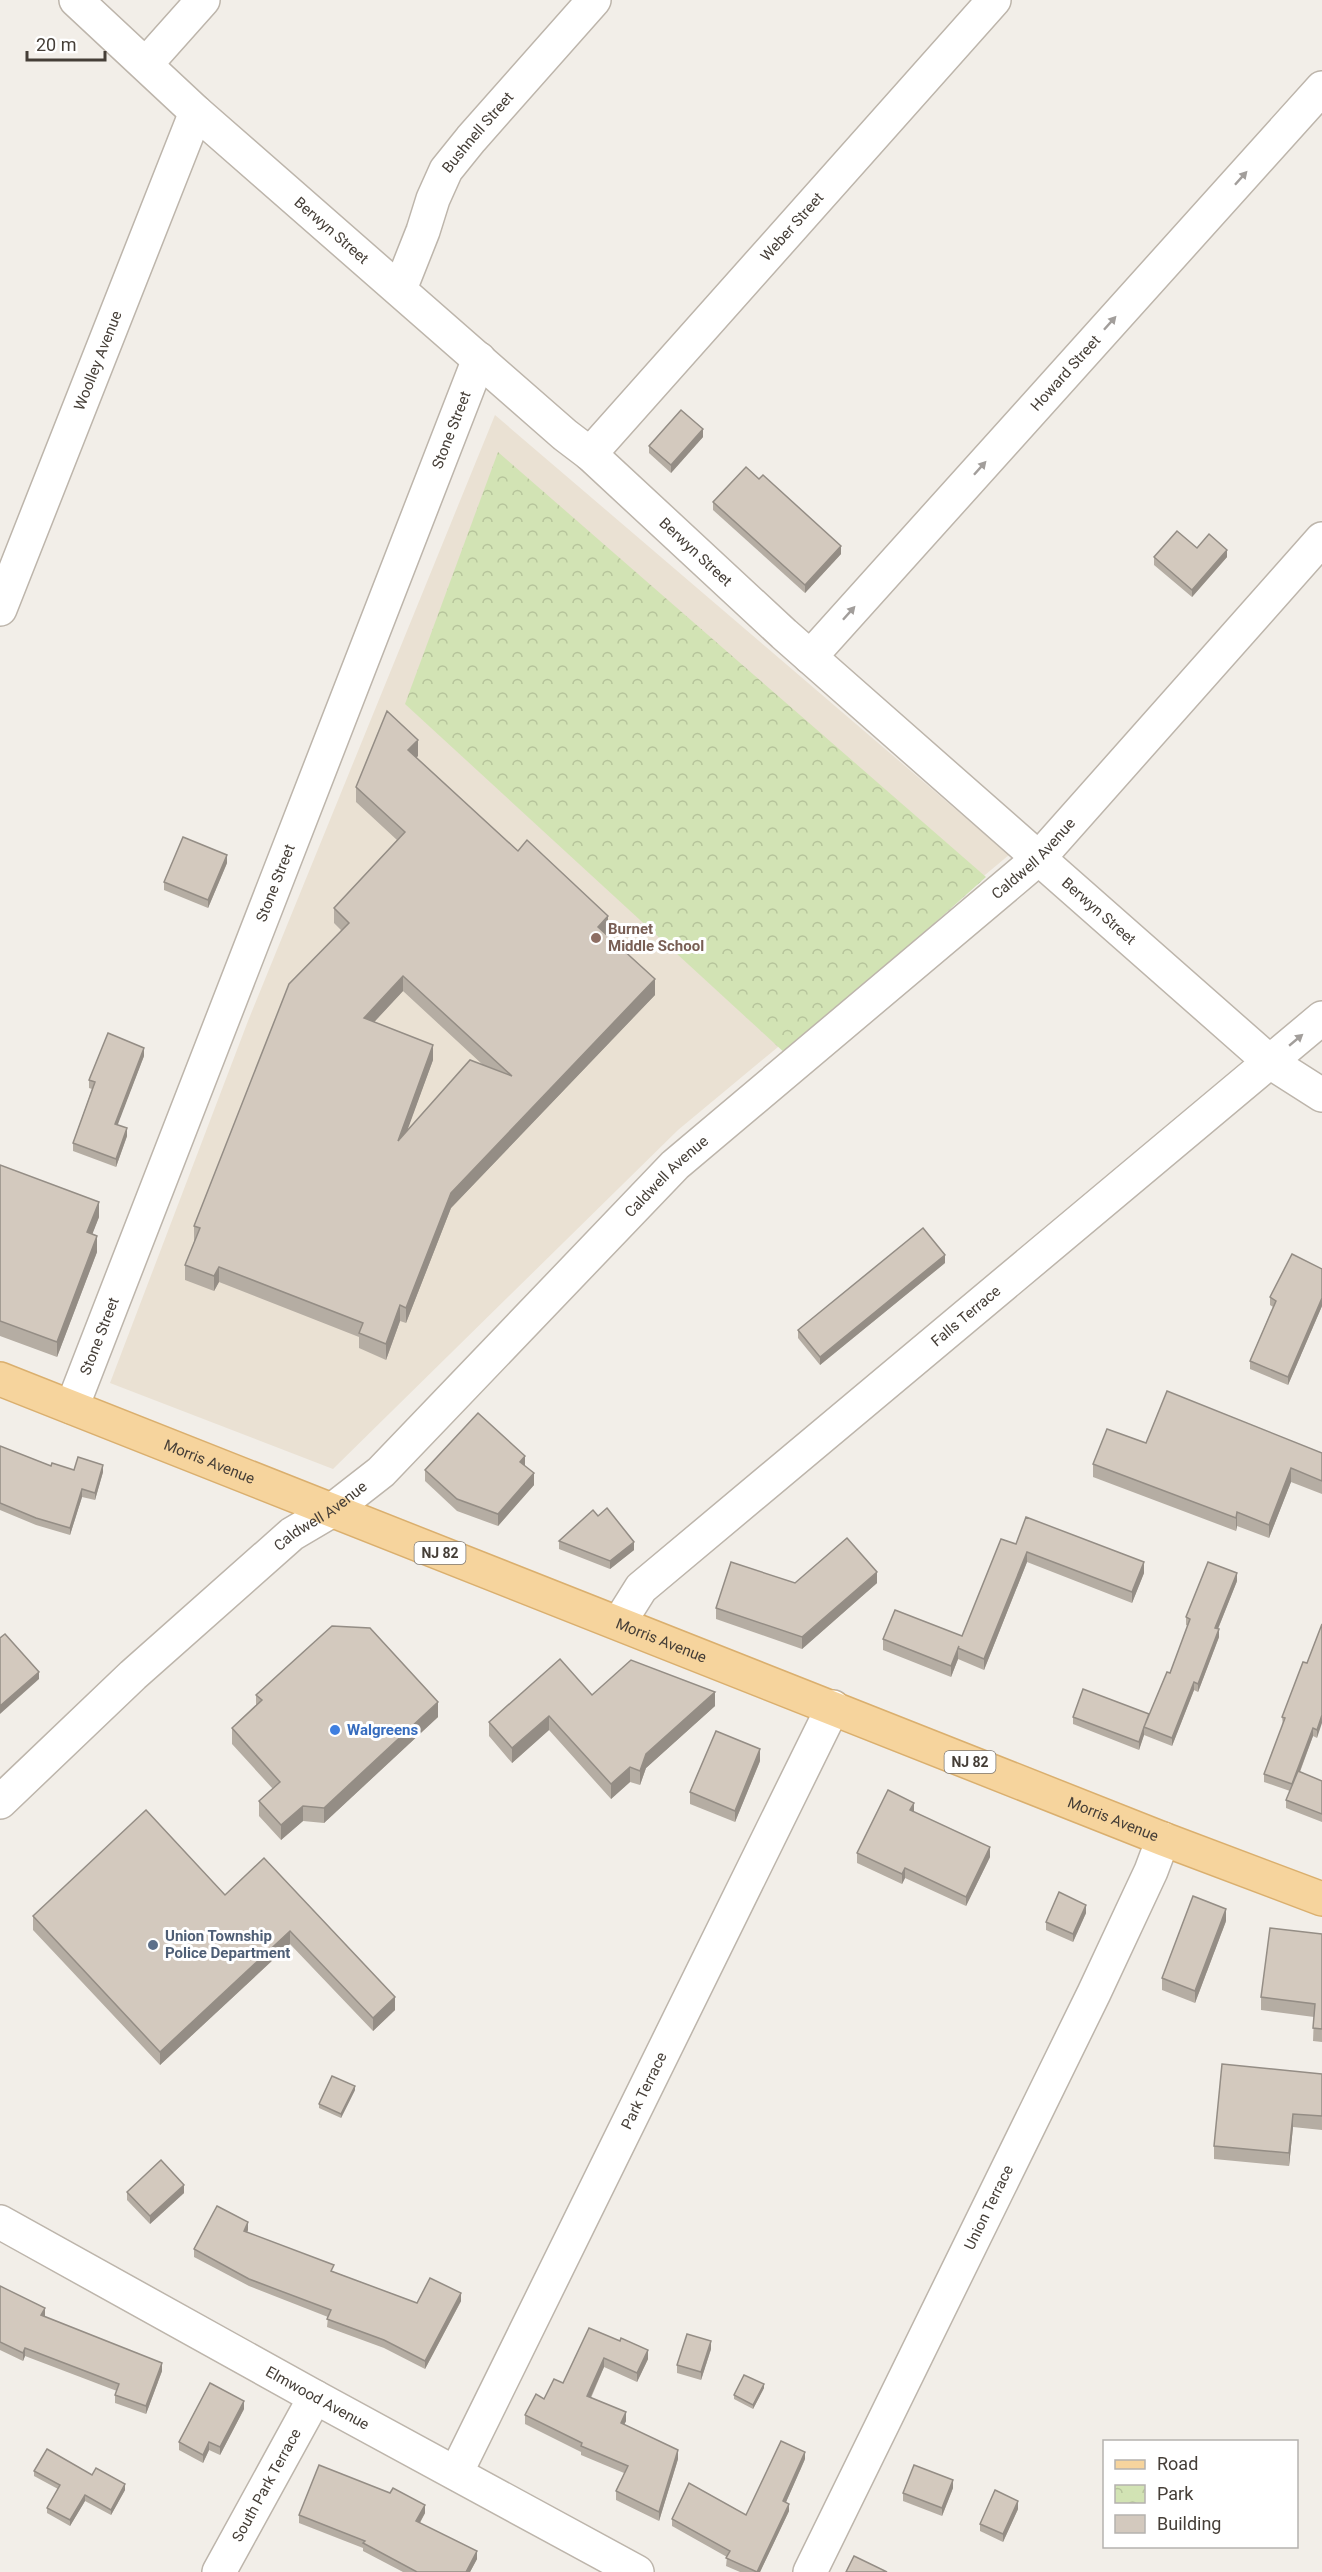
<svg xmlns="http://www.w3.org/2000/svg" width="1322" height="2572" font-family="Roboto,sans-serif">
<defs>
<pattern id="park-crowns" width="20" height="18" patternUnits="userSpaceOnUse" patternTransform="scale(1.5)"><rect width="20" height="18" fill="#d2e3b4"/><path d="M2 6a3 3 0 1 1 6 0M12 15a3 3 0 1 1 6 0" fill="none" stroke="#b6c49b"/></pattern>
</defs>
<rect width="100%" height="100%" fill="#f2eee8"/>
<path fill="#eae1d3" d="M495 415 1009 855 678 1130 333 1469 110 1383 248 1021Z"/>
<path fill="url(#park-crowns)" d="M498 452 986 877 787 1055 405 704Z"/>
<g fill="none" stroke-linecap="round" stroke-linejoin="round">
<g stroke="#bdb5ab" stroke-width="36">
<g id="minor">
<path id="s1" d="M76 0 196 112 565 435 590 454 784 634 1270 1062 1322 1095"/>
<path d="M146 64 203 0"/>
<path id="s2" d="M400 289 423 231 433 199 446 170 471 139 594 0"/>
<path id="s3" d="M590 454 994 0"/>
<path id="s4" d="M0 609 196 112"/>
<path id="s5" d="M810 657 1322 88"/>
<path id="s6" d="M72 1407 479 359"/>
<path id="s7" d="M619 1623 641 1588 1322 1018"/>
<path id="s8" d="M0 1802 133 1675 292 1534 331 1511 381 1472 675 1165 1038 859 1322 539"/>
<path id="s9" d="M0 2222 315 2397 637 2572"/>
<path id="s10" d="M456 2473 833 1707"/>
<path id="s11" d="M219 2572 315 2397"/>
<path id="s12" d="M810 2572 1094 1993 1151 1871 1163 1839"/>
</g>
</g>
<g stroke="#daaf6e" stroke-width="36">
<g id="major">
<path id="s13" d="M0 1379 1163 1839 1322 1899"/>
</g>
</g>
<use href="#minor" stroke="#fff" stroke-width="33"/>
<use href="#major" stroke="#f6d49d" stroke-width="33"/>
</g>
<g fill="#b5ada3" fill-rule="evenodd">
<path d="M703 437 671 473 649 453V446Z"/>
<path d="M759 479 841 554 805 593 713 510V502Z"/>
<path d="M1197 548 1227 557 1192 597 1154 565V557Z"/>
<path d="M418 756 416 758 518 851 608 931 606 934 655 995 451 1208 406 1323 400 1321 386 1360 359 1348V1337L219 1282 214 1291 185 1280V1265L194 1242V1226L341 930 334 923V908L397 840 356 802V787ZM403 991 483 1065 407 1130 433 1060 374 1022Z"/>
<path d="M227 863 208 908 164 890V882Z"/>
<path d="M144 1056 117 1125 127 1136 116 1167 73 1151V1143L92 1089 89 1088V1080Z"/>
<path d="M0 1165 99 1217 92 1234 97 1252 57 1357 0 1336Z"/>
<path d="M945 1263 820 1365 798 1338V1330Z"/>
<path d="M1322 1268V1306L1288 1385 1250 1369V1361L1273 1307 1270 1305V1297Z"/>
<path d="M1146 1443 1322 1453V1494L1291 1482 1269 1538 1237 1526 1236 1531 1093 1477V1464Z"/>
<path d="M0 1446 51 1466 74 1470 103 1472 95 1500 82 1497 70 1535 36 1525 0 1510Z"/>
<path d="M525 1466 534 1485 498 1526 457 1511 425 1481V1470Z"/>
<path d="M598 1516 634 1550 610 1569 559 1549V1541Z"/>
<path d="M1016 1544 1144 1573 1132 1603 1027 1562 984 1670 958 1659 951 1677 883 1650V1639L962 1636Z"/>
<path d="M1237 1581 1218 1629 1219 1637 1198 1692 1194 1690 1172 1746 1144 1735 1139 1750 1073 1724V1717L1149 1716 1170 1673 1188 1626 1186 1625V1617Z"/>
<path d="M795 1583H877L802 1649 716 1619V1608Z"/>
<path d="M1322 1624 1317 1738 1313 1736 1300 1772 1322 1781V1822L1286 1808V1800L1290 1791 1264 1782V1774L1283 1725 1282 1717 1307 1663Z"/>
<path d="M256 1695 438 1717 324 1823 303 1821 281 1840 259 1816V1801L273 1789 232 1744V1728L256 1705Z"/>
<path d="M592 1695 715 1706 646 1768 640 1785 630 1782 611 1799 549 1730 512 1763 489 1736V1722Z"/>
<path d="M760 1761 735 1822 690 1804V1792Z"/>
<path d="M914 1812 990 1857 966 1906 905 1878 902 1884 857 1863V1853Z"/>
<path d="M264 1858 395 2010 373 2031 290 1944 160 2065 33 1930V1916L225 1895Z"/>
<path d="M1086 1913 1073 1942 1046 1930V1922Z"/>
<path d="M1226 1921 1195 2003 1162 1990V1978Z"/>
<path d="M1322 1934V2042L1313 2041 1314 2017 1261 2010V1997Z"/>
<path d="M1322 2074V2130L1293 2127 1289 2166 1214 2159V2146Z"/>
<path d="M355 2090 341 2118 319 2108V2104Z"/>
<path d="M127 2192 184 2193 150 2224 127 2200Z"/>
<path d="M248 2230 247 2232 334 2272 417 2303 461 2301 425 2369 384 2348 327 2327 328 2317 249 2286 194 2257V2249Z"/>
<path d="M0 2286 45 2316 44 2317 162 2371 146 2414 115 2403V2395L117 2391 25 2356 23 2361 0 2350Z"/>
<path d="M620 2341 648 2359 637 2382 604 2367 591 2398 626 2421 624 2424 678 2459 659 2521 616 2500V2491L624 2473 581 2455V2452L525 2424V2415L544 2399Z"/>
<path d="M711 2349 701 2380 677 2373V2365Z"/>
<path d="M764 2388 753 2409 734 2399V2395Z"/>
<path d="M244 2409 220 2455 209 2450 203 2463 179 2450V2442Z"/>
<path d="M805 2459 786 2502 789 2511 760 2572H740L726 2566 727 2557 672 2526V2519L746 2515Z"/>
<path d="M34 2471 92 2475 125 2490 111 2515 85 2501 70 2526 47 2513V2508L58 2489 34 2476Z"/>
<path d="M953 2488 942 2516 903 2501V2493Z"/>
<path d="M1018 2509 1003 2542 980 2531V2524Z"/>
<path d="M425 2513 420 2523 477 2559 470 2572H403L363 2551V2548L299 2523V2515Z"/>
</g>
<g fill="#948d85">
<path d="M703 429V437L671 473V465Z"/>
<path d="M841 546V554L805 593V585Z"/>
<path d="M1227 550V557L1192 597V590Z"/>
<path d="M418 740V756L408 766V750Z"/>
<path d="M227 855V863L208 908V900Z"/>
<path d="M608 916V931L598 942V927Z"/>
<path d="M403 976V991L364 1033V1018Z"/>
<path d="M655 979V995L451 1208 406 1323V1308L451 1193Z"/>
<path d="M433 1045V1060L398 1156V1141Z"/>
<path d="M144 1048V1056L115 1132V1124Z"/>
<path d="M127 1128V1136L116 1167V1159Z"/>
<path d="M99 1202V1217L87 1248V1232Z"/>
<path d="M97 1236V1252L57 1357V1342Z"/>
<path d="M945 1255V1263L820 1365V1357Z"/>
<path d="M219 1267V1282L214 1291V1276Z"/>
<path d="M1322 1298V1306L1288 1385V1377Z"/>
<path d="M400 1305V1321L386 1360V1344Z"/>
<path d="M525 1456V1468L520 1462Z"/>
<path d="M103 1465V1472L95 1500V1493Z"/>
<path d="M1291 1468V1482L1269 1538V1525Z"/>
<path d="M534 1473V1485L498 1526V1514Z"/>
<path d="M82 1489V1497L70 1535V1528Z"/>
<path d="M1237 1512V1526L1236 1531V1518Z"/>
<path d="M634 1542V1550L610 1569V1561Z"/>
<path d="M1027 1552V1562L984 1670V1659Z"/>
<path d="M1144 1562V1573L1132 1603V1592Z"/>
<path d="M877 1572V1583L802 1649V1637Z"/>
<path d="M1237 1573V1581L1215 1636V1628Z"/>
<path d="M1219 1629V1637L1198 1692V1684Z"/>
<path d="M958 1648V1659L951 1677V1666Z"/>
<path d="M39 1672V1679L0 1714V1706Z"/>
<path d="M1194 1682V1690L1172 1746V1738Z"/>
<path d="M715 1692V1706L646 1768 640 1785V1771L646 1754Z"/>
<path d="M438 1702V1717L324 1823V1808Z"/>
<path d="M1322 1715V1723L1317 1738V1730Z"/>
<path d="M549 1716V1730L512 1763V1748Z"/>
<path d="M1144 1727V1735L1139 1750V1742Z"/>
<path d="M1313 1728V1736L1292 1792V1784Z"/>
<path d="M760 1749V1761L735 1822V1811Z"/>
<path d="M630 1767V1782L611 1799V1784Z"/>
<path d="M914 1803V1813L910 1810Z"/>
<path d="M303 1806V1821L281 1840V1825Z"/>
<path d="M990 1847V1857L966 1906V1897Z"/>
<path d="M905 1868V1878L902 1884V1874Z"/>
<path d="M1086 1905V1913L1073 1942V1934Z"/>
<path d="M1226 1909V1921L1195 2003V1991Z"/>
<path d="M290 1931V1944L160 2065V2052Z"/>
<path d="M395 1997V2010L373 2031V2018Z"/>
<path d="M355 2086V2090L341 2118V2114Z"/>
<path d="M1293 2114V2127L1289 2166V2153Z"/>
<path d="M184 2185V2193L150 2224V2216Z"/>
<path d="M248 2222V2230L244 2239V2231Z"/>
<path d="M461 2293V2301L425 2369V2361Z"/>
<path d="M45 2308V2316L41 2323V2315Z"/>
<path d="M711 2341V2349L701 2380V2372Z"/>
<path d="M25 2348V2356L23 2361V2353Z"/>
<path d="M648 2350V2359L637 2382V2373Z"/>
<path d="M604 2358V2367L587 2405V2396Z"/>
<path d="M162 2363V2371L146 2414V2406Z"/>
<path d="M764 2384V2388L753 2409V2405Z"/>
<path d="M244 2401V2409L220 2455V2447Z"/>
<path d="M626 2412V2421L621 2432V2423Z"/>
<path d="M209 2442V2450L203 2463V2455Z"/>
<path d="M678 2450V2459L659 2521V2512Z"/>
<path d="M805 2452V2459L783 2509V2501Z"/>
<path d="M953 2480V2488L942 2516V2508Z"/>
<path d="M125 2484V2490L111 2515V2510Z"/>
<path d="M85 2495V2501L70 2526V2520Z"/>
<path d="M1018 2501V2509L1003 2542V2534Z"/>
<path d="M789 2504V2511L760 2572H757Z"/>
<path d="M425 2505V2513L416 2529V2521Z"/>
<path d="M477 2551V2559L470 2572H466Z"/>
</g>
<g fill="#d3c9be" stroke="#948d85" stroke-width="1.5" fill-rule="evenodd">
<path d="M681 410 703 429 671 465 649 446Z"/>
<path d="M746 467 759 479 763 475 841 546 805 585 713 502Z"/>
<path d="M1177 531 1197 548 1209 534 1227 550 1192 590 1154 557Z"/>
<path d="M387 711 418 740 408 750 518 851 527 840 608 916 598 927 655 979 451 1193 406 1308 400 1305 386 1344 359 1333 363 1323 219 1267 214 1276 185 1265 200 1228 194 1226 289 984 349 923 334 908 405 832 356 787ZM403 976 512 1076 470 1060 398 1141 433 1045 364 1018Z"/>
<path d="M183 837 227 855 208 900 164 882Z"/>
<path d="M108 1033 144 1048 115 1124 127 1128 116 1159 73 1143 95 1082 89 1080Z"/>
<path d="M0 1165 99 1202 87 1232 97 1236 57 1342 0 1321Z"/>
<path d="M923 1228 945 1255 820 1357 798 1330Z"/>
<path d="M1292 1254 1322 1269V1268V1298L1288 1377 1250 1361 1276 1301 1270 1297Z"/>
<path d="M1167 1391 1322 1453V1481L1291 1468 1269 1525 1237 1512 1236 1518 1093 1464 1107 1429 1146 1443Z"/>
<path d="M478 1413 525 1456 520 1462 534 1473 498 1514 457 1499 425 1470Z"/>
<path d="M0 1446 51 1466 52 1463 74 1470 78 1457 103 1465 95 1493 82 1489 70 1528 36 1518 0 1503Z"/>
<path d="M607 1508 634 1542 610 1561 559 1541 593 1510 598 1516Z"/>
<path d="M1026 1517 1144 1562 1132 1592 1027 1552 984 1659 958 1648 959 1646 951 1666 883 1639 895 1610 962 1636 1001 1539 1016 1544Z"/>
<path d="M847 1538 877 1572 802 1637 716 1608 731 1562 795 1583Z"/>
<path d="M1208 1562 1237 1573 1215 1628 1219 1629 1198 1684 1194 1682 1172 1738 1144 1727 1139 1742 1073 1717 1083 1689 1149 1714 1144 1727 1167 1672 1170 1673 1190 1619 1186 1617Z"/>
<path d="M1322 1624V1715L1317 1730 1313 1728 1292 1784 1264 1774 1285 1718 1282 1717 1303 1662 1307 1663Z"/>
<path d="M332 1626 370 1628 438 1702 324 1808 303 1806 281 1825 259 1801 280 1782 232 1728 262 1700 256 1695Z"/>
<path d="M5 1634 39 1672 0 1706V1638Z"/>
<path d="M560 1659 592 1695 631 1660 715 1692 646 1754 640 1771 630 1767 611 1784 549 1716 512 1748 489 1722Z"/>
<path d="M716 1731 760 1749 735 1811 690 1792Z"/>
<path d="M1298 1771 1322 1781V1814L1286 1800Z"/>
<path d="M888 1790 914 1803 910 1810 990 1847 966 1897 905 1868 902 1874 857 1853Z"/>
<path d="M146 1810 225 1895 264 1858 395 1997 373 2018 290 1931 160 2052 33 1916Z"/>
<path d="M1059 1892 1086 1905 1073 1934 1046 1922Z"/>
<path d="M1193 1896 1226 1909 1195 1991 1162 1978Z"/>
<path d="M1270 1928 1322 1934V2029L1313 2028 1315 2004 1261 1997Z"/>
<path d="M1222 2064 1322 2074V2116L1293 2114 1289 2153 1214 2146Z"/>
<path d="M332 2076 355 2086 341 2114 319 2104Z"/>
<path d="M161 2160 184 2185 150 2216 127 2192Z"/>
<path d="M217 2206 248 2222 244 2231 334 2265 331 2271 417 2303 430 2278 461 2293 425 2361 384 2340 327 2319 331 2310 249 2279 194 2249Z"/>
<path d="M0 2286 45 2308 41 2315 162 2363 146 2406 115 2395 119 2384 25 2348 23 2353 0 2342Z"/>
<path d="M589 2328 620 2341 621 2338 648 2350 637 2373 604 2358 587 2396 626 2412 621 2423 678 2450 659 2512 616 2491 628 2466 581 2446 582 2443 525 2415 536 2394 544 2399 554 2379 563 2383Z"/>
<path d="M687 2334 711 2341 701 2372 677 2365Z"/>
<path d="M744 2375 764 2384 753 2405 734 2395Z"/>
<path d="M210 2383 244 2401 220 2447 209 2442 203 2455 179 2442Z"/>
<path d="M781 2441 805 2452 783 2501 789 2504 757 2572 726 2558 730 2551 672 2519 689 2483 746 2515Z"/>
<path d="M47 2449 92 2475 96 2468 125 2484 111 2510 85 2495 70 2520 47 2508 60 2485 34 2471Z"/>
<path d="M319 2465 390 2493 393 2488 425 2505 416 2521 477 2551 466 2572H417L363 2543 365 2541 299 2515Z"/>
<path d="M914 2465 953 2480 942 2508 903 2493Z"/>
<path d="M995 2490 1018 2501 1003 2534 980 2524Z"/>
<path d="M854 2556 887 2572H846Z"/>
</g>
<defs><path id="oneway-solid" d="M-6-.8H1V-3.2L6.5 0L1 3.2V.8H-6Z" transform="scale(1.5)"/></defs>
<g fill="#a29e9b">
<use href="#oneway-solid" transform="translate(1241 178) rotate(-48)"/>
<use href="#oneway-solid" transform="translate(1110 323) rotate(-48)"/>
<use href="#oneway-solid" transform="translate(980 468) rotate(-48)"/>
<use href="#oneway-solid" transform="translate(849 613) rotate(-48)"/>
<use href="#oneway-solid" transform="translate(1296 1040) rotate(-40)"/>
</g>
<circle fill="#8d6e63" stroke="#fff" stroke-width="2" cx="596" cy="938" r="6"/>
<circle fill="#3f7fe0" stroke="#fff" stroke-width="2" cx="335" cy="1730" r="6"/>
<circle fill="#5c6f8a" stroke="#fff" stroke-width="2" cx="153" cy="1945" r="6"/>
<g text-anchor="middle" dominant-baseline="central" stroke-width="6" stroke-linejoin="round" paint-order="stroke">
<g fill="#fff" stroke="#7d7873" stroke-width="1.5">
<rect x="414.5" y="1542" width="51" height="22" rx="4.5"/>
<rect x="944.5" y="1751" width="51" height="22" rx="4.5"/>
</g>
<g font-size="14" font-weight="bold" fill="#453e37">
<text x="440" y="1553">NJ 82</text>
<text x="970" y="1762">NJ 82</text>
</g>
<g font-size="15" fill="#453e37" stroke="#fff">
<text stroke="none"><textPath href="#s2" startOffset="177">Bushnell Street</textPath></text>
<text stroke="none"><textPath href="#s3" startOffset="304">Weber Street</textPath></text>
<text stroke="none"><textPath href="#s1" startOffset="344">Berwyn Street</textPath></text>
<text stroke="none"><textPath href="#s4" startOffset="267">Woolley Avenue</textPath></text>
<text stroke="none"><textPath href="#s5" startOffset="382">Howard Street</textPath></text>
<text stroke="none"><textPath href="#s6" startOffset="1048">Stone Street</textPath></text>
<text stroke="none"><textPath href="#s1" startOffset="830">Berwyn Street</textPath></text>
<text stroke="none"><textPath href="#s8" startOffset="1402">Caldwell Avenue</textPath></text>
<text stroke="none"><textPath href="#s6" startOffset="562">Stone Street</textPath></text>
<text stroke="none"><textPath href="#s1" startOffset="1370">Berwyn Street</textPath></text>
<text stroke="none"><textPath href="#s8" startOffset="916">Caldwell Avenue</textPath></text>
<text stroke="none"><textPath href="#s7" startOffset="465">Falls Terrace</textPath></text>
<text stroke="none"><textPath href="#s6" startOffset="76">Stone Street</textPath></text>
<text stroke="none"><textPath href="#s13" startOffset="225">Morris Avenue</textPath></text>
<text stroke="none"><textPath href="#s8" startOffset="430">Caldwell Avenue</textPath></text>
<text stroke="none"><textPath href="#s13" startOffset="711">Morris Avenue</textPath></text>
<text stroke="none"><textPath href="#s13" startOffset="1197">Morris Avenue</textPath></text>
<text stroke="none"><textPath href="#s10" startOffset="426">Park Terrace</textPath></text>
<text stroke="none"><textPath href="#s12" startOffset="406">Union Terrace</textPath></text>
<text stroke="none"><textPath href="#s9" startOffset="363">Elmwood Avenue</textPath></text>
<text stroke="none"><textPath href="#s11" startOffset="99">South Park Terrace</textPath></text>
</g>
<g font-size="15" font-weight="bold" fill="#785e54" stroke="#fff" text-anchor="start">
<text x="608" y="929">Burnet<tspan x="608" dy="17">Middle School</tspan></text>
</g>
<g font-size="15" font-weight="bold" fill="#366cbe" stroke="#fff" text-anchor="start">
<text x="347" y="1730">Walgreens</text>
</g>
<g font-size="15" font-weight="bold" fill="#4e5e75" stroke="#fff" text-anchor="start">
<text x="165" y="1936">Union Township<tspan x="165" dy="17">Police Department</tspan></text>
</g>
</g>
<rect x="1103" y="2440" width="195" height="108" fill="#ffffff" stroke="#b5b2af" stroke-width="1.5"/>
<rect x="1115" y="2460" width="30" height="9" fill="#f6d49d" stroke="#b5b2af" stroke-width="1.5"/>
<text x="1157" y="2470" font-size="18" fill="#453e37">Road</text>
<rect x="1115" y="2485" width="30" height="18" fill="url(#park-crowns)" stroke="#b5b2af" stroke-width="1.5"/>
<text x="1157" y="2500" font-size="18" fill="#453e37">Park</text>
<rect x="1115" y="2515" width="30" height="18" fill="#d3c9be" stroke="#b5b2af" stroke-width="1.5"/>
<text x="1157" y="2530" font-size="18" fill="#453e37">Building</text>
<path d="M27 51v9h78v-9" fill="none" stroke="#453e37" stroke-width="3"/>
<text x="36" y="51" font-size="18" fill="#453e37" stroke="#ffffff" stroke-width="4.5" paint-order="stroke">20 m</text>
</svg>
